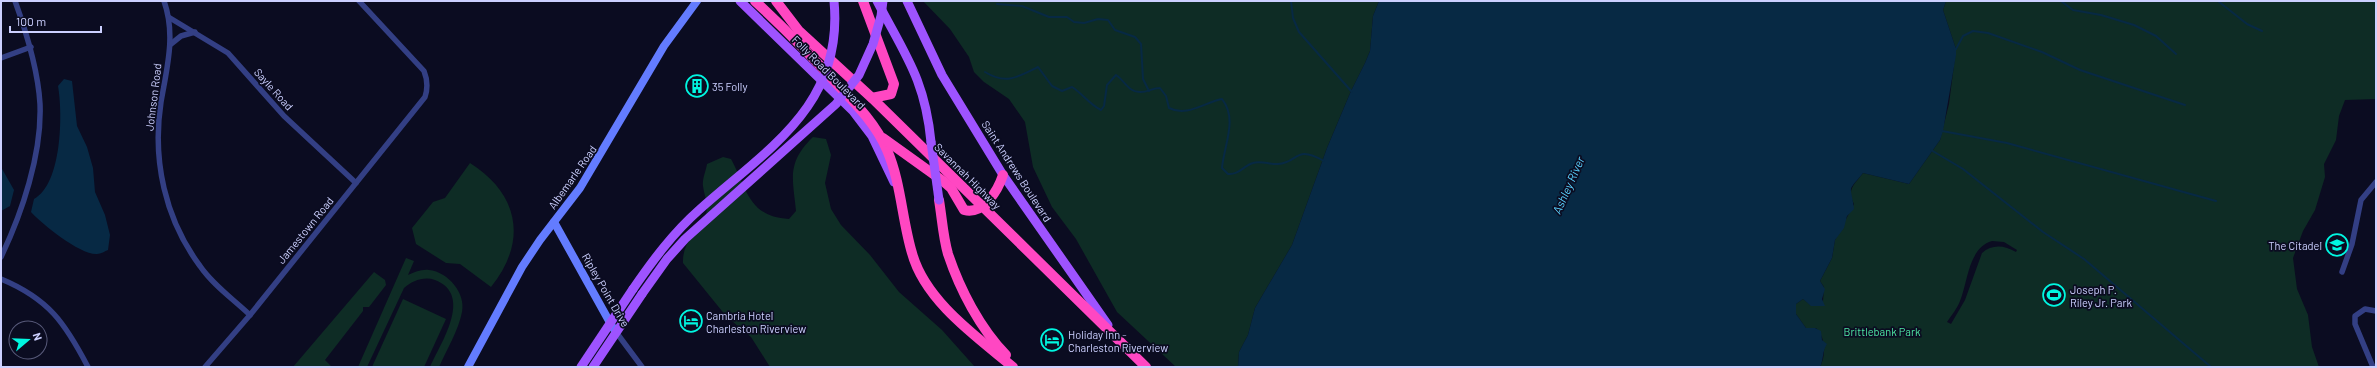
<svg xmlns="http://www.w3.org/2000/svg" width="2377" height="368" font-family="Barlow,sans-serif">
<rect width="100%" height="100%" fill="#0b0c21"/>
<g fill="#0e2c25" fill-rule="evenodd">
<path d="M923 1H1379L1373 16 1370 51 1365 63 1351 91 1327 148 1292 245 1255 308 1248 335 1239 352 1238 367H1176L1117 312 1076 239 1052 207 1033 167 1025 122 1009 99 984 82 974 72 969 57 950 29Z"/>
<path d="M1946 1H2376V99L2345 100 2339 116 2336 140 2324 164 2325 177 2315 210 2303 231 2293 258 2297 289 2308 315 2312 347 2319 367H1820C1826 355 1826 338 1816 328H1806L1796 314V304L1803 299 1812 306 1823 301 1824 287 1820 281 1832 258 1835 240 1854 204C1846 189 1855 184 1863 173L1909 184 1940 140 1949 104 1956 49 1943 10ZM1992 241 2004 242 2017 250 2016 252C2004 245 1992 244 1982 253L1965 300 1951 324 1947 322C1951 316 1957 309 1960 301 1968 282 1968 248 1992 241Z"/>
<path d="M813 137 826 139 831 155 825 183 831 209 841 225 870 255 899 292 942 330 975 367H770L751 337 726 316 683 263C682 242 697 233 705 216 710 206 704 196 703 186 702 179 706 171 707 164L723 157 731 159C747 188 748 217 789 219L796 211C793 179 786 163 813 137Z"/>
<path d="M470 163C519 194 528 241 491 287L460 264 446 263 416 244 412 228 433 202 445 198Z"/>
<path d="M406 258 414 261 408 275C415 272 422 269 429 270 448 272 466 293 462 312 459 329 446 351 439 367H430C440 344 474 295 435 280 424 276 412 281 404 288L367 367H358Z"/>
<path d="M374 272 385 280 386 285 369 307H363V311L325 360 322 357 332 367H293Z"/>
<path d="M403 299 446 319 424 367H372Z"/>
</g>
<g fill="#072944">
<path d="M1379 1H1946L1943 10 1956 49V55L1943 131 1940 140 1909 184 1863 173C1846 194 1851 183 1854 209L1847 216 1844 228 1835 240 1832 258 1820 281 1825 289 1822 299 1825 306H1811L1803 299 1796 304V314L1806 328H1815L1821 331 1822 340 1827 344C1822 351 1824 359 1820 367H1238L1239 352 1248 335 1255 308 1292 245 1327 148 1351 91 1365 63 1370 51 1373 16Z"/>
<path d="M64 79 72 81 77 126 87 147 93 168 95 192 105 215 110 235 108 250C105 251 101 254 97 254 80 255 42 224 31 212L34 199C62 184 63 114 58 86Z"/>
<path d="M1 167 14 190 10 206 1 211Z"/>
</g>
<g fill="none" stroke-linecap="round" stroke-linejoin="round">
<g stroke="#072944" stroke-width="2">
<path d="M1291 1 1293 18 1299 32 1352 92"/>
<path d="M2061 1 2073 10 2101 15 2134 25 2156 36 2176 54"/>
<path d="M2218 1 2247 24 2262 31"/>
<path d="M997 4 1022 6 1049 17H1067L1074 22 1084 23 1098 19 1108 20 1115 30 1135 37 1141 44 1143 79 1149 91"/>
<path d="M1954 49H1956L1963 36 1973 31 1988 33 2042 52 2080 70 2185 105"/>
<path d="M985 72C1006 85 1018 77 1038 67L1052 86 1062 91 1072 87C1083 94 1089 104 1101 110L1104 106 1107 85 1116 75C1125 81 1129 93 1141 92 1148 92 1152 88 1160 88L1166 96 1169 108C1187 117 1203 103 1222 99 1238 119 1224 145 1222 168L1228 174C1239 175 1243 166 1253 163 1261 160 1270 165 1278 164 1299 163 1294 144 1324 161"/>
<path d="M1942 131 2007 143 2216 201"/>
<path d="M1931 150 1963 169 2043 232 2084 259 2211 367"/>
</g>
<g stroke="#333f84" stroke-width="5.5">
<path d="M164 1C176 35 167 67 161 102 152 160 165 219 200 266 213 285 233 299 250 315"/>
<path d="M170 18 228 53 284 116 356 183"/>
<path d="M171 44 181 36 195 32"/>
<path d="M1 58 31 47"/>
<path d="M1 257C22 213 42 154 40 104 38 69 27 34 15 1"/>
<path d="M2342 272 2352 244 2361 200 2376 182"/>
<path d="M1 279C49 299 65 323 88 367"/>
<path d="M616 332 642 367"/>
<path d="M205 367 250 315 425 97C428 88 428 81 424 71L359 1"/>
<path d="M2373 367 2355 324V316L2365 309 2376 311"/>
</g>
<g stroke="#637cff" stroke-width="8">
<path d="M554 222 613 328"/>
<path d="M468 367 522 267 540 240 580 188 664 46 697 1"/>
</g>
<g stroke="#9e53ff" stroke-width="9">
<path d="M740 1 853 111 872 136 894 182"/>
<path d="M877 1C905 55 925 79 931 142"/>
<path d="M907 1 942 75 1003 175 1108 325"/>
<path d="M581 367 633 289"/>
<path d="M593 367 642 294"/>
</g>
<g stroke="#ff47c2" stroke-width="10">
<path d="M755 1C783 27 810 54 836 83 855 103 876 124 887 150 901 182 902 220 912 253 925 301 977 337 1013 367"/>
<path d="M776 1 799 31 872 98 1146 367"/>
<path d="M863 1 894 84 891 94 872 98"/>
<path d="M883 138 943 181 951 188 964 210C984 215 998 190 1003 175"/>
<path d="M939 200C942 218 943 237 948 254 960 290 980 328 1006 355"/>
</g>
<g stroke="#9e53ff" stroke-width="9">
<path d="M931 142 939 200"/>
<path d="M633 289C653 260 673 233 699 210 767 149 844 106 834 1"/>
<path d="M642 294 667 259 685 239 836 104 859 75 873 44 881 16 883 1"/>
</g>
</g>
<defs>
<g id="building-ring" transform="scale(1.15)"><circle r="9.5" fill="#0b0c21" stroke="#00f7e1" stroke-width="1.5"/><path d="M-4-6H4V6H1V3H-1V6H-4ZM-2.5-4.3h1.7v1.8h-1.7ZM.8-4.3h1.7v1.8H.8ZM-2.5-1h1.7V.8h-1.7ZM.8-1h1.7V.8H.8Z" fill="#00f7e1"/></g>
<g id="university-ring" transform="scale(1.15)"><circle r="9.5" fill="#0b0c21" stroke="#00f7e1" stroke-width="1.5"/><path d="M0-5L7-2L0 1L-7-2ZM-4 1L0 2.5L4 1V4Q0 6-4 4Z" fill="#00f7e1"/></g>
<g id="stadium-ring" transform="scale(1.15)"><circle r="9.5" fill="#0b0c21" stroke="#00f7e1" stroke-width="1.5"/><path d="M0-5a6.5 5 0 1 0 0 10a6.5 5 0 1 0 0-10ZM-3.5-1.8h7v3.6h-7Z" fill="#00f7e1"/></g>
<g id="hotel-ring" transform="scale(1.15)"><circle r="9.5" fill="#0b0c21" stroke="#00f7e1" stroke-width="1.5"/><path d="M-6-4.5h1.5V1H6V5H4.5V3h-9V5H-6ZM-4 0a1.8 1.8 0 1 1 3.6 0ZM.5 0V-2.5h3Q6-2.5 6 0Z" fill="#00f7e1"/></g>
</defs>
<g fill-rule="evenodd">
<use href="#building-ring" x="697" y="86"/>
<use href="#university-ring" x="2337" y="245"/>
<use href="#stadium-ring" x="2054" y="295"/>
<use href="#hotel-ring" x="691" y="321"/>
<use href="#hotel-ring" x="1052" y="340"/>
</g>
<g text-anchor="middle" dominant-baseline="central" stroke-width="3.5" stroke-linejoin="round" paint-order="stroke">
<g font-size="11" fill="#ccd0ff" stroke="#0b0c21">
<text transform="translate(829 72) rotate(45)">Folly Road Boulevard</text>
<text transform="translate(274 89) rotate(48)">Sayle Road</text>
<text transform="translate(153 97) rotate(-83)">Johnson Road</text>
<text transform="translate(1017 171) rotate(57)">Saint Andrews Boulevard</text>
<text transform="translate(968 176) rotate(45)">Savannah Highway</text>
<text transform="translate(572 177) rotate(-55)">Albemarle Road</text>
<text transform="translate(305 230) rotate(-51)">Jamestown Road</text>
<text transform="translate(606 290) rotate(60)">Ripley Point Drive</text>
</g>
<g font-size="11" fill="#ccd0ff" stroke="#0b0c21" text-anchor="start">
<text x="712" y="86">35 Folly</text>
<text x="2322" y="245" text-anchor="end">The Citadel</text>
<text x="2070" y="289">Joseph P.<tspan x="2070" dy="13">Riley Jr. Park</tspan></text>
<text x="706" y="315">Cambria Hotel<tspan x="706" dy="13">Charleston Riverview</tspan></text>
<text x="1068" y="334">Holiday Inn -<tspan x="1068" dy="13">Charleston Riverview</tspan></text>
</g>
<g font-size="11" fill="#4fe8a5" stroke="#0b0c21">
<text x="1882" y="331">Brittlebank Park</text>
</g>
<g font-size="12" font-style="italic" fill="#5ad2ff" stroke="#0b0c21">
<text transform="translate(1568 185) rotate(-66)">Ashley River</text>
</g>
</g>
<rect width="2377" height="368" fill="none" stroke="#ccd0ff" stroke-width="4"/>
<g transform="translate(28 340) rotate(71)"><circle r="19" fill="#0b0c21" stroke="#585a7a"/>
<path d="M0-3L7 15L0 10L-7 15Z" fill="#00f7e1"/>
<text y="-6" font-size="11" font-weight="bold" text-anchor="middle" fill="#ccd0ff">N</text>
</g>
<path d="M10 26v6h91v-6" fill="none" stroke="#ccd0ff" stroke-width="2"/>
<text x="16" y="26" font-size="12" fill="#ccd0ff" stroke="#0b0c21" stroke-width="3" paint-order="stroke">100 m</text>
</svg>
